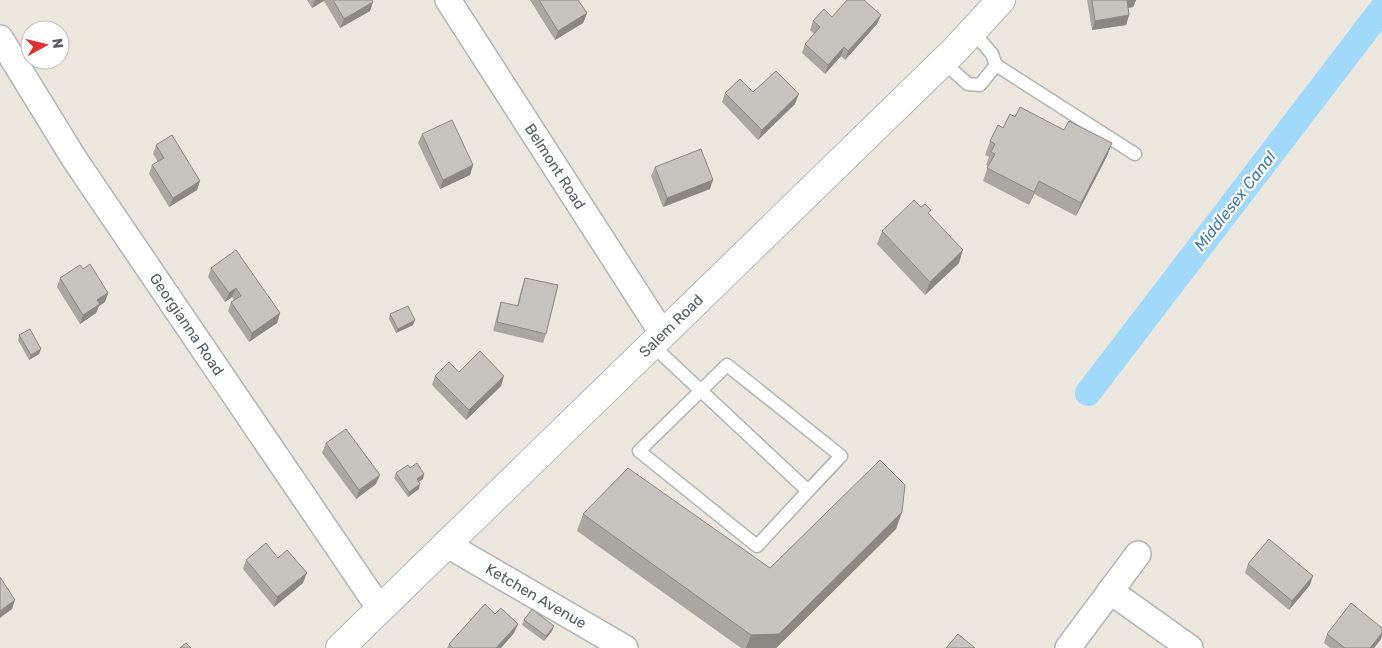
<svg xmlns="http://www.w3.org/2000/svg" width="1382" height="648" font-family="Rubik,sans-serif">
<rect width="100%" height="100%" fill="#ebe7df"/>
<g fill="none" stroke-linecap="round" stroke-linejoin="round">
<path stroke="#a0d9fa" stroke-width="26" d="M1088 393 1382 9"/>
<g stroke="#b0b3b7" stroke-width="15">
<g id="lane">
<path d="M943 62 968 84 980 85 996 65 992 54 973 32"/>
<path d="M996 65 1135 154"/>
<path d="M651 344 808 491 841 456 727 365 639 451 757 546 808 491"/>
</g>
</g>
<g stroke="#b0b3b7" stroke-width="28">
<g id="street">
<path id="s1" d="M448 0 662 333"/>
<path id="s2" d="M0 38 75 160 380 609"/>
<path id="s3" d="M446 544 625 648"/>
<path d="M1110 591 1190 648"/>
<path d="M1068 648 1138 554"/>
</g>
</g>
<g stroke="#b1b5ba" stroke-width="30">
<g id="secondary">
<path id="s4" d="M340 648 956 49 1001 0"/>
</g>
</g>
<use href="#lane" stroke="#fff" stroke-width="12"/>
<use href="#street" stroke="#fff" stroke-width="25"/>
<use href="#secondary" stroke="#fff" stroke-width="28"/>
</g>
<g fill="#aaa7a3">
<path d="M307 0H372L370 11 340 28 324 1 312 8Z"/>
<path d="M530 0H578L587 13 583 23 555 40Z"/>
<path d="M1087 0H1136L1133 7 1128 8 1129 15 1126 25 1092 30Z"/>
<path d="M881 15 877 24 845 60 841 56 825 74 802 53 805 44 814 34 810 30 813 21 832 17Z"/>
<path d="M753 92 795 104 758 140 722 102 725 93Z"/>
<path d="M1015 117 1112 143 1107 156 1076 216 1034 194 1029 205 983 181 988 166 986 165 989 157 985 155 990 141 1003 128Z"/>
<path d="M422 134 473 165 470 175 440 189 418 143Z"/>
<path d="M156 145 200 181 197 190 169 207 149 174 152 165 158 162 153 154Z"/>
<path d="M655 167 710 189 663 207 651 176Z"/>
<path d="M921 207 929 214 959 263 925 295 877 244 882 231Z"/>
<path d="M211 268 280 313 277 323 249 342 228 311 231 302 234 300 232 297 225 302 208 277Z"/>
<path d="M83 269 108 293 105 302 99 306 96 313 80 324 57 287 60 278Z"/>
<path d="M525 278 546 334 543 343 493 331 498 311 501 302 517 306 522 287Z"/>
<path d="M390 314 413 325 396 333 389 319Z"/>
<path d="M19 335 41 349 39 354 29 360 18 340Z"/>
<path d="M459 372 501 386 466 420 432 385 435 376Z"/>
<path d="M326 443 376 484 356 499 322 453Z"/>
<path d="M410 468 424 474 423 479 418 482 419 489 408 497 394 478 396 473Z"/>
<path d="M902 512 896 529 776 648H741L577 531 583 514 770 568Z"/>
<path d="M278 558 303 583 274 607 243 569 246 560Z"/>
<path d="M1248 564 1310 585 1289 610 1245 573Z"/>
<path d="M495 614 518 624 514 633 501 648H447L449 644Z"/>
<path d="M524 620 554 626 552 631 544 641 522 625Z"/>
<path d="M1382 633 1381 639 1374 648H1330L1324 643 1327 634Z"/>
</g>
<g fill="#8b8884">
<path d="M315 0H325L312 8Z"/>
<path d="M1127 0H1136L1133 7 1124 9Z"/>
<path d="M373 2 370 11 340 28 344 19Z"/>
<path d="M587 13 583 23 555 40 558 31Z"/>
<path d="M881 15 877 24 845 60 848 51Z"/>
<path d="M1129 15 1126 25 1092 30 1095 21Z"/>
<path d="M844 47 841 56 825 74 828 65Z"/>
<path d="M799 94 795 104 758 140 762 130Z"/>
<path d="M1112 143 1107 156 1076 216 1081 203Z"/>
<path d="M473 165 470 175 440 189 443 180Z"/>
<path d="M713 180 710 189 663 207 667 198Z"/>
<path d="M200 181 197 190 169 207 173 198Z"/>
<path d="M1039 181 1034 194 1029 205 1034 192Z"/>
<path d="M963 250 959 263 925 295 930 282Z"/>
<path d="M236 288 232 297 225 302 229 293Z"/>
<path d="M108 293 105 302 99 306 96 313 80 324 83 315 97 300Z"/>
<path d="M280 313 277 323 249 342 252 333Z"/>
<path d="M415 320 413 325 396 333 398 329Z"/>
<path d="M41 349 39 354 29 360 31 355Z"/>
<path d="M504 376 501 386 466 420 469 410Z"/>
<path d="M424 474 423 479 415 484 417 479Z"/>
<path d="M380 475 376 484 356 499 359 490Z"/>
<path d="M420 484 419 489 408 497 409 492Z"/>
<path d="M902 512 896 529 776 648H746L751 635Z"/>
<path d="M307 573 303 583 274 607 277 597Z"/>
<path d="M1313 576 1310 585 1289 610 1292 601Z"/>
<path d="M15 600 12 609 0 618V611Z"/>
<path d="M518 624 514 633 501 648H496Z"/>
<path d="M554 626 552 631 544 641 546 636Z"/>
<path d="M1382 633 1381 639 1374 648H1370Z"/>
</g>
<g fill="#c6c2bd" stroke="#8b8884">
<path d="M333 0H372L373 2 344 19Z"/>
<path d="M539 0H578L587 13 558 31Z"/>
<path d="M847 0H864L881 15 848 51 844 47 828 65 805 44 820 27 813 21 824 9 832 17Z"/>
<path d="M1092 0H1127L1129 15 1095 21Z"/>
<path d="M776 71 799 94 762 130 725 93 740 79 753 92Z"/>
<path d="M1020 107 1064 130 1069 121 1112 143 1081 203 1039 181 1034 192 987 168 995 154 991 152 995 144 990 141 998 125 1003 128 1010 114 1015 117Z"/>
<path d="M452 120 473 165 443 180 422 134Z"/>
<path d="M172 135 200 181 173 198 152 165 164 158 156 145Z"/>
<path d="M701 149 713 180 667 198 655 167Z"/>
<path d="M914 200 921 207 925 204 931 210 928 213 963 250 930 282 882 231Z"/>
<path d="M236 250 280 313 252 333 231 302 241 296 236 288 229 293 211 268Z"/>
<path d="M90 264 108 293 97 300 100 304 83 315 60 278 80 265 83 269Z"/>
<path d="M525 278 558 285 546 334 497 322 501 302 518 306Z"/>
<path d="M408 306 415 320 398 329 390 314Z"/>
<path d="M30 329 41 349 31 355 19 335Z"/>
<path d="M480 351 504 376 469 410 435 376 449 362 459 372Z"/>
<path d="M346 429 380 475 359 490 326 443Z"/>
<path d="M880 460 905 485 902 512 779 634 751 635 583 514 628 468 770 568Z"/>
<path d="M417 463 424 474 417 479 420 484 409 492 396 473 408 465 410 468Z"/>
<path d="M1269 539 1313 576 1292 601 1248 564Z"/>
<path d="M266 543 278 558 287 550 307 573 277 597 246 560Z"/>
<path d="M0 577 15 600 0 611Z"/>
<path d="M1351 603 1382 628V633L1370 648H1345L1327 634Z"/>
<path d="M485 604 495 614 501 608 518 624 496 648H453L449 644Z"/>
<path d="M532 609 554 626 546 636 524 620Z"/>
<path d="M958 634 975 648H946Z"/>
<path d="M186 643 191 648H180Z"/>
</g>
<g text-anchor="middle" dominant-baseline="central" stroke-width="4.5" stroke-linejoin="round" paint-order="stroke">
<g font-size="15" fill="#585c60" stroke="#fff">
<text stroke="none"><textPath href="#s1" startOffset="198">Belmont Road</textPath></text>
<text stroke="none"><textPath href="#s2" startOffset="342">Georgianna Road</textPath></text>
<text stroke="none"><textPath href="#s4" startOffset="462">Salem Road</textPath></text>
<text stroke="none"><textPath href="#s3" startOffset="104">Ketchen Avenue</textPath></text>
</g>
<g font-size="16" font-style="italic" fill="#407baa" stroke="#fff">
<text transform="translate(1235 201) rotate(-52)">Middlesex Canal</text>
</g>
</g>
<g transform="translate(45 45) rotate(82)"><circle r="24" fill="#ffffff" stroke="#bcbebf"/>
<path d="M0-4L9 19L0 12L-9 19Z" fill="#df3232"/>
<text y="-8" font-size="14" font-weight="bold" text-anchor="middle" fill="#585c60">N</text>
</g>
</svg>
